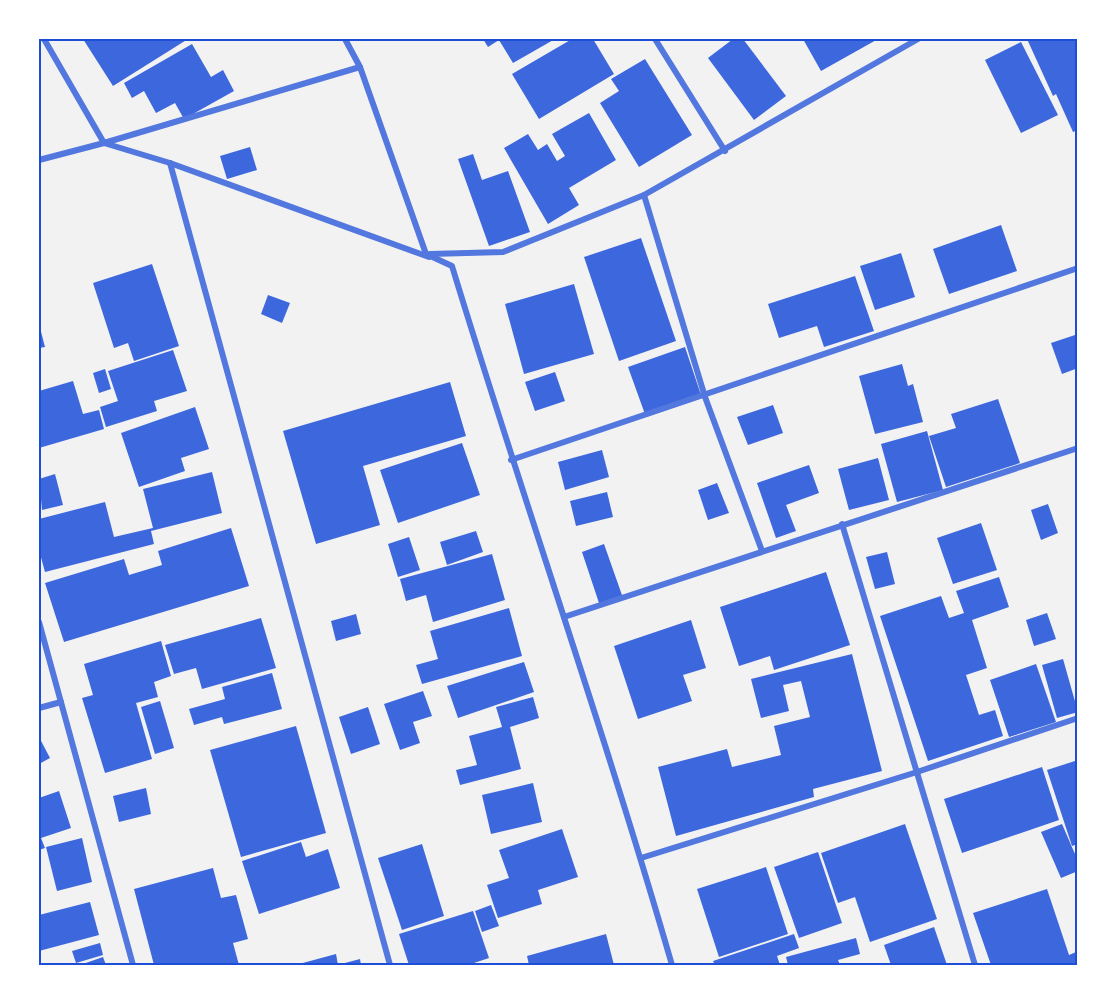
<svg xmlns="http://www.w3.org/2000/svg" width="1117" height="1004" font-family="'DejaVu Sans',sans-serif">
<rect width="100%" height="100%" fill="#f2f2f2"/>
<g fill="#3d67dc">
<path d="M83 39H188L113 86Z"/>
<path d="M483 39H555L513 63 499 40 488 47Z"/>
<path d="M572 39H593L614 74 539 119 512 74Z"/>
<path d="M733 39H743L786 96 754 120 708 58Z"/>
<path d="M803 39H878L821 71Z"/>
<path d="M1027 39H1078V130L1073 132 1056 94 1053 96Z"/>
<path d="M1021 42 1058 115 1021 133 985 60Z"/>
<path d="M192 44 211 77 223 70 234 91 184 119 175 103 156 113 144 91 132 98 124 83Z"/>
<path d="M645 59 692 135 639 167 600 103 619 91 611 79Z"/>
<path d="M589 113 616 160 569 188 579 205 548 224 504 148 528 134 538 150 547 144 557 161 565 156 552 134Z"/>
<path d="M250 147 257 170 227 179 220 156Z"/>
<path d="M473 154 482 180 508 171 530 232 489 246 458 159Z"/>
<path d="M1001 225 1017 271 949 294 933 249Z"/>
<path d="M641 238 676 341 619 361 584 257Z"/>
<path d="M901 253 915 297 875 310 860 266Z"/>
<path d="M152 264 179 346 134 361 128 343 114 348 93 283Z"/>
<path d="M855 276 874 331 824 347 817 326 779 338 768 304Z"/>
<path d="M574 284 594 354 524 374 505 304Z"/>
<path d="M268 295 290 303 282 323 261 314Z"/>
<path d="M39 324 45 347 39 348Z"/>
<path d="M1078 334V368L1062 374 1051 343Z"/>
<path d="M685 347 702 398 646 417 628 367Z"/>
<path d="M173 350 187 391 154 401 157 411 106 427 100 407 118 401 108 371Z"/>
<path d="M902 364 908 386 913 384 923 422 875 434 859 376Z"/>
<path d="M105 369 111 389 99 393 93 373Z"/>
<path d="M555 372 565 401 535 411 525 382Z"/>
<path d="M73 381 83 414 99 410 104 429 39 448V391Z"/>
<path d="M450 382 466 436 363 466 380 525 316 544 283 431Z"/>
<path d="M998 399 1020 463 946 487 929 436 956 428 951 414Z"/>
<path d="M773 405 783 433 748 445 737 417Z"/>
<path d="M195 407 209 449 181 458 185 471 139 487 121 433Z"/>
<path d="M927 431 943 490 897 502 881 444Z"/>
<path d="M462 443 480 495 398 523 380 470Z"/>
<path d="M602 450 609 477 565 490 558 462Z"/>
<path d="M878 458 889 500 849 510 838 469Z"/>
<path d="M809 465 819 493 786 505 796 531 776 538 757 483Z"/>
<path d="M212 472 222 513 151 531 154 544 45 572 39 550V519L105 502 114 537 153 528 143 489Z"/>
<path d="M55 474 63 505 42 510 39 479Z"/>
<path d="M717 483 729 513 708 520 698 490Z"/>
<path d="M607 492 613 517 576 526 570 501Z"/>
<path d="M1048 504 1058 533 1041 540 1031 510Z"/>
<path d="M981 523 997 570 953 584 937 538Z"/>
<path d="M231 528 249 586 64 642 45 583 124 559 129 575 162 565 158 551Z"/>
<path d="M476 531 483 552 447 565 440 542Z"/>
<path d="M409 537 420 570 398 577 388 544Z"/>
<path d="M604 544 623 598 600 606 582 552Z"/>
<path d="M887 552 895 584 875 589 866 557Z"/>
<path d="M492 554 505 600 433 622 426 595 406 601 400 579Z"/>
<path d="M826 572 850 645 774 670 770 656 739 666 720 607Z"/>
<path d="M999 577 1009 607 972 620 987 668 966 675 979 715 995 710 1003 736 928 761 880 616 941 596 949 618 964 613 956 591Z"/>
<path d="M509 608 522 656 422 684 416 665 438 659 430 631Z"/>
<path d="M1047 613 1056 639 1034 646 1026 620Z"/>
<path d="M356 614 361 634 336 641 331 621Z"/>
<path d="M261 618 276 668 202 689 196 668 174 674 165 645Z"/>
<path d="M691 620 706 668 683 675 692 701 638 719 614 646Z"/>
<path d="M161 641 171 676 154 682 158 697 136 703 152 759 105 773 82 698 93 695 84 664Z"/>
<path d="M852 654 882 771 813 789 814 797 676 836 658 767 727 749 732 767 781 755 774 726 810 717 801 681 783 685 789 711 761 718 751 679Z"/>
<path d="M1063 659 1078 712 1057 718 1042 665Z"/>
<path d="M524 662 534 692 458 718 447 686Z"/>
<path d="M1036 664 1056 722 1009 737 990 680Z"/>
<path d="M272 673 282 709 224 724 222 717 194 725 189 709 225 699 222 687Z"/>
<path d="M423 691 432 716 413 722 420 743 400 750 384 704Z"/>
<path d="M533 697 539 718 510 727 521 769 460 785 456 770 477 765 469 736 502 727 496 707Z"/>
<path d="M160 701 174 748 155 754 141 707Z"/>
<path d="M368 707 380 744 351 754 339 717Z"/>
<path d="M296 726 326 833 241 857 210 750Z"/>
<path d="M39 737 50 758 39 764Z"/>
<path d="M1078 760V844L1072 846 1047 770Z"/>
<path d="M1042 767 1059 820 962 853 944 799Z"/>
<path d="M533 783 542 822 491 834 482 795Z"/>
<path d="M146 788 151 814 119 822 113 796Z"/>
<path d="M59 791 71 828 41 838 45 848 39 850V798Z"/>
<path d="M905 824 937 919 870 942 855 897 838 903 821 853Z"/>
<path d="M1062 824 1078 861V871L1061 878 1041 832Z"/>
<path d="M562 829 578 877 538 890 542 904 498 918 487 885 509 878 499 850Z"/>
<path d="M82 838 92 882 57 891 46 847Z"/>
<path d="M301 842 306 857 328 849 340 888 259 914 242 861Z"/>
<path d="M422 844 444 916 402 930 378 858Z"/>
<path d="M818 852 842 923 799 938 774 867Z"/>
<path d="M766 867 788 934 719 957 697 889Z"/>
<path d="M213 868 221 898 236 895 248 939 233 943 239 965H154L134 889Z"/>
<path d="M1047 889 1069 955 1076 952 1078 965H991L973 913Z"/>
<path d="M90 902 99 935 39 951V915Z"/>
<path d="M491 905 499 926 482 932 475 911Z"/>
<path d="M473 911 489 958 468 965H409L399 934Z"/>
<path d="M934 927 947 965H891L884 945Z"/>
<path d="M606 934 614 965H529L527 956Z"/>
<path d="M794 934 799 948 777 956 780 965H715L713 961Z"/>
<path d="M856 938 860 954 838 960 840 965H788L786 957Z"/>
<path d="M100 943 103 955 76 963 72 951Z"/>
<path d="M336 954 338 965H299V964Z"/>
<path d="M103 957 106 965H80Z"/>
<path d="M360 959 361 965H341V964Z"/>
</g>
<g fill="none" stroke-linecap="round" stroke-linejoin="round">
<g stroke="#5277de" stroke-width="6">
<path d="M44 39 104 143 360 67"/>
<path d="M345 39 360 67 426 254"/>
<path d="M655 39 725 151"/>
<path d="M39 160 104 143 170 163 429 257"/>
<path d="M170 163 390 965"/>
<path d="M644 195 705 397 762 551"/>
<path d="M426 254 452 266C523 499 604 730 672 965"/>
<path d="M430 254 503 252 644 195 918 39"/>
<path d="M511 460 1078 268"/>
<path d="M842 524 975 965"/>
<path d="M564 617 1078 448"/>
<path d="M39 622 133 965"/>
<path d="M39 708 61 702"/>
<path d="M641 858 917 772 1078 718"/>
</g>
</g>
<rect width="1117" height="1004" fill="none" stroke="#ffffff" stroke-width="81"/>
<rect x="40" y="40" width="1036" height="924" fill="none" stroke="#1d4ed8" stroke-width="2"/>
</svg>
